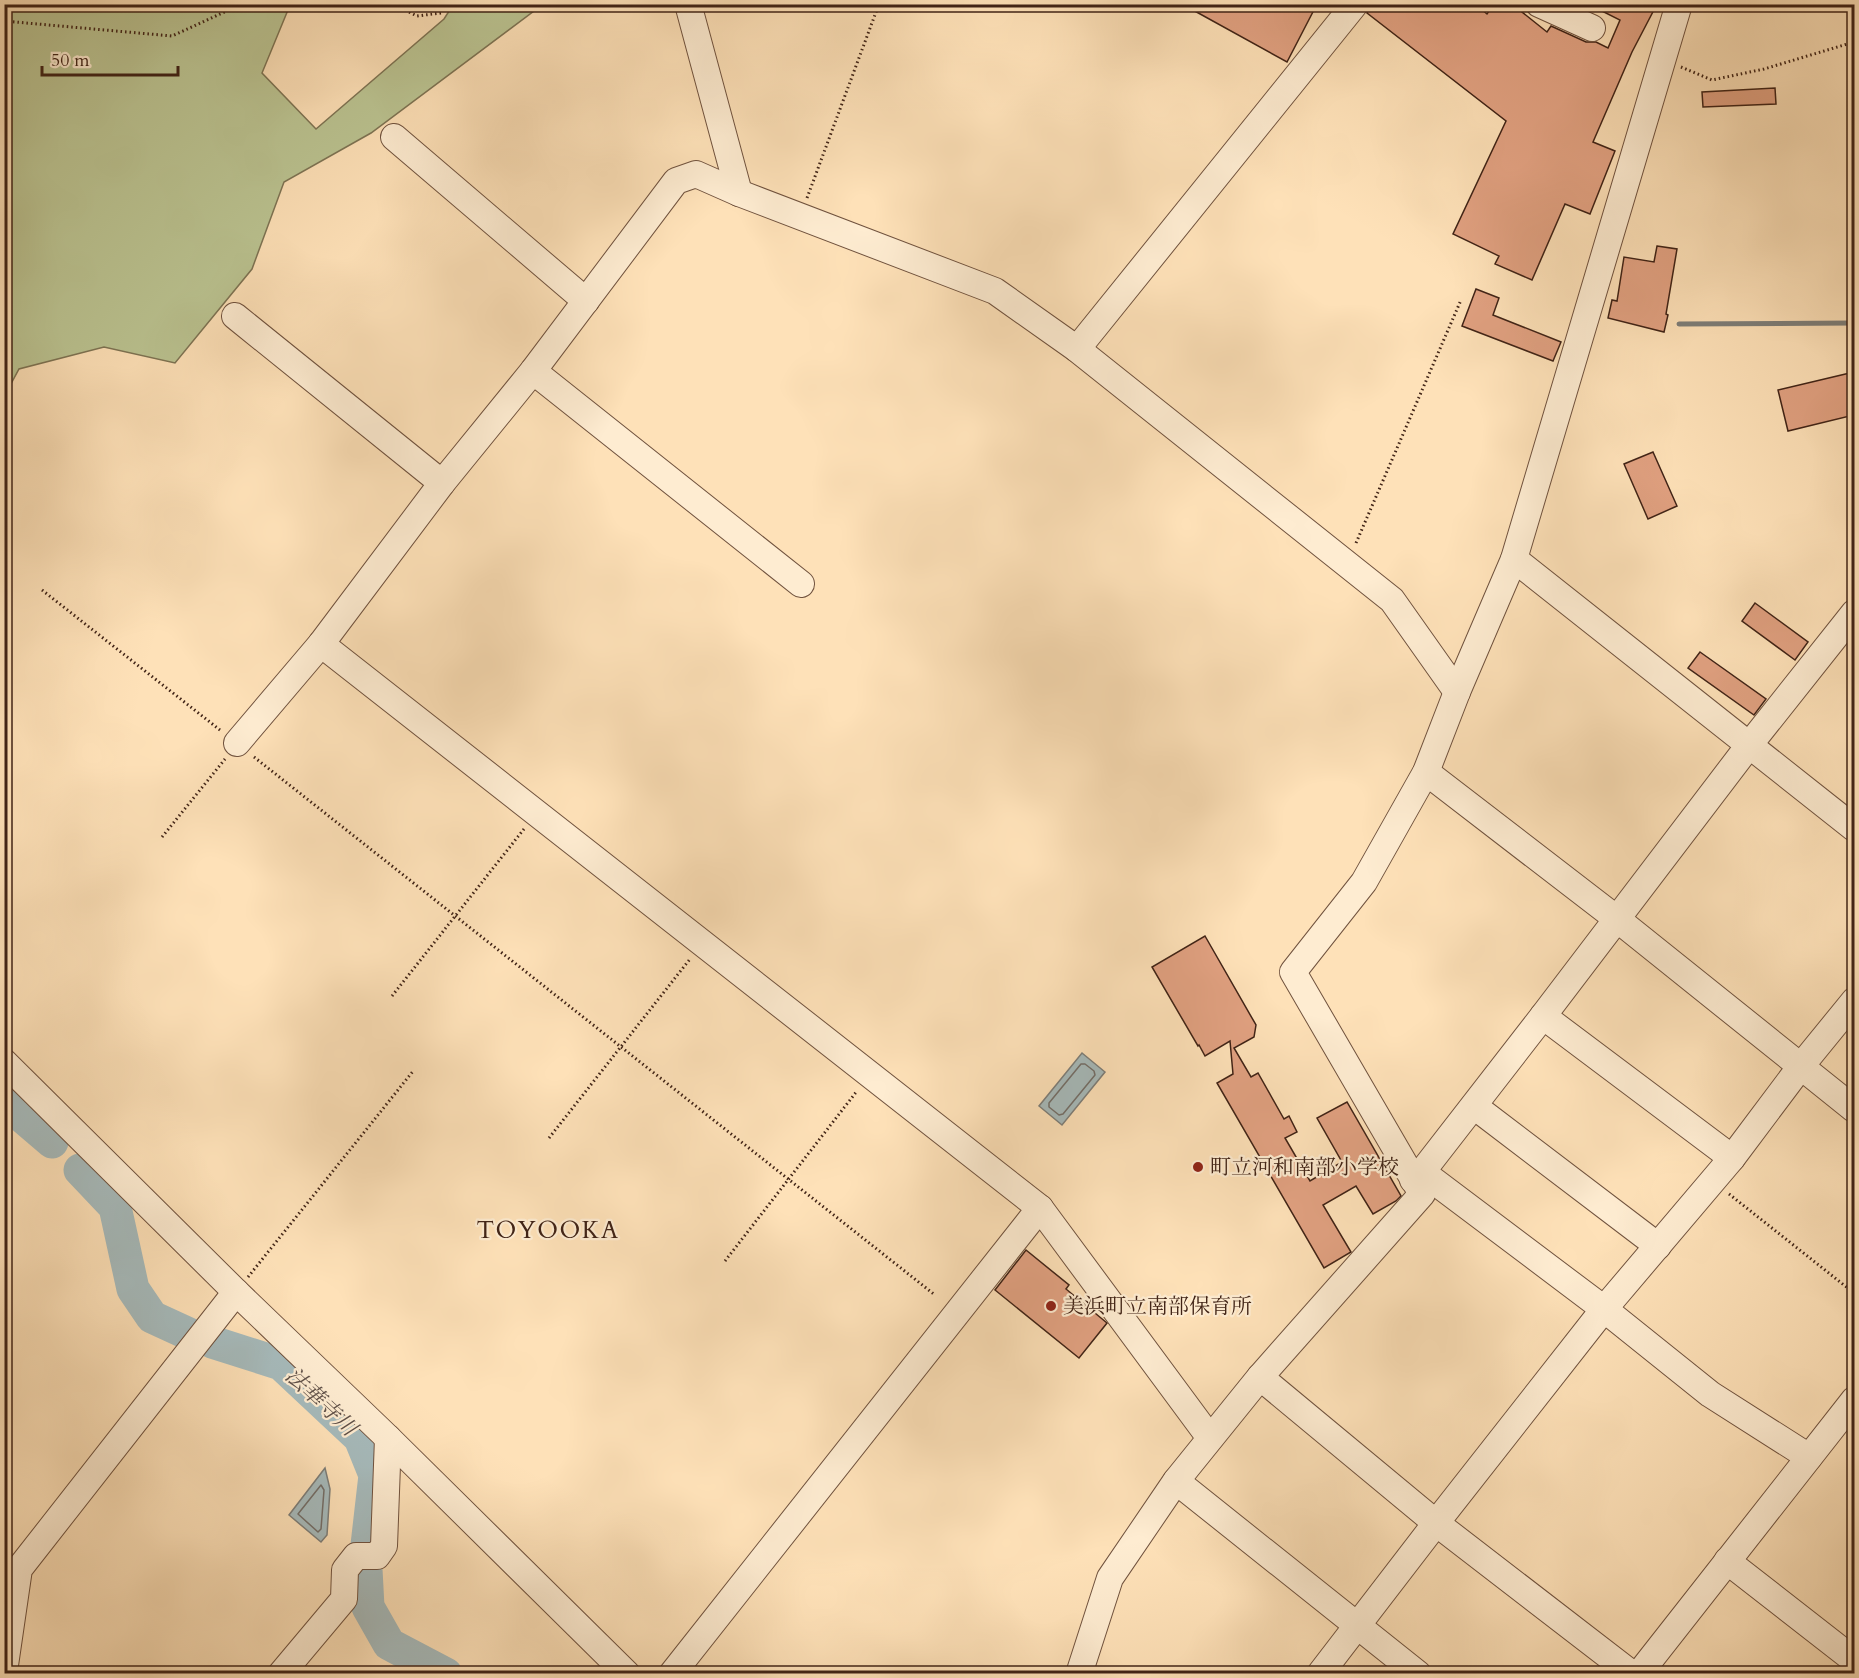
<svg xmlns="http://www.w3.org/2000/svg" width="1859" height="1678" font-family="Cardo,'Noto Serif JP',serif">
<rect width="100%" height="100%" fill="#fee1b8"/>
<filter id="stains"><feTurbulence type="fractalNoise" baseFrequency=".00333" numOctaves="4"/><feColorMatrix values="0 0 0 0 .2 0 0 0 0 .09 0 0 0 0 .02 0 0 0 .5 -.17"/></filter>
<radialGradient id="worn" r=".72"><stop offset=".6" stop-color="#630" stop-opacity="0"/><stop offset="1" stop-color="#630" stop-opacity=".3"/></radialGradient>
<path fill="#bbc492" stroke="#7e7454" stroke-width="1.5" d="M5 4 290 5 262 73 316 129 444 19 453 5H542L371 133 284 182 252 269 175 363 104 347 19 369 5 395Z"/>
<g fill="#a6babb" stroke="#7d7e79" stroke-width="1.5">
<path d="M1082 1053 1105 1072 1062 1125 1039 1106Z"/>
<path d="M325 1468 330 1489 327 1535 321 1542 289 1515Z"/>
</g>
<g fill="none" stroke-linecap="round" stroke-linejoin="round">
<g stroke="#736e68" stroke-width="1.5">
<path d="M1081 1064H1085L1094 1071 1095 1075 1063 1114 1059 1115 1049 1107V1103Z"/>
<path d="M321 1485 324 1490 321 1529 318 1532 298 1514Z"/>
</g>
<path stroke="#7d7e79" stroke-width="5" d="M1679 324 1854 323"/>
<g stroke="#a6babb" stroke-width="33">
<path d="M4 1101 52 1142"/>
<path d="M80 1170 115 1207 133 1289 152 1317 189 1334"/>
<path d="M212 1342 281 1364 360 1438 375 1475 367 1545"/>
<path d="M366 1569 368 1607 389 1644 446 1674"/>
</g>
</g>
<g fill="#e1a181" stroke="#402316" stroke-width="1.5">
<path d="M1182 4H1317L1287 62Z"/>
<path d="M1370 4H1475L1487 14 1494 4H1512L1547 32 1551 26 1586 42H1596L1608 48 1620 20 1588 4H1657L1632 52 1593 142 1615 151 1590 214 1565 204 1532 280 1495 264 1499 256 1453 234 1506 121 1367 13Z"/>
<path d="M1775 88 1776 104 1703 107 1702 92Z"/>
<path d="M1657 246 1677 249 1666 314 1668 315 1664 332 1608 318 1612 300 1617 301 1624 257 1654 262Z"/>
<path d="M1476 289 1499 298 1493 315 1561 342 1553 361 1462 326Z"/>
<path d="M1854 372V415L1788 431 1778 390Z"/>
<path d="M1653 452 1677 506 1648 519 1624 464Z"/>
<path d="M1755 603 1808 642 1795 660 1742 621Z"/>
<path d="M1700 652 1766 699 1754 715 1688 668Z"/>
<path d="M1205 936 1256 1025 1254 1037 1234 1048 1251 1077 1258 1073 1284 1119 1289 1116 1297 1132 1285 1138 1310 1181 1342 1162 1317 1118 1347 1102 1401 1196 1396 1201 1373 1214 1356 1186 1323 1205 1351 1252 1324 1268 1217 1083 1233 1074 1230 1041 1205 1056 1199 1045 1198 1046 1152 967Z"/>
<path d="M1026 1250 1069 1285 1066 1289 1107 1323 1079 1358 995 1290Z"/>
</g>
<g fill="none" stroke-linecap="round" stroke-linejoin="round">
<g stroke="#70523e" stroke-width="28">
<g id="minor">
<path d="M688 4 739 193"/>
<path d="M1539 4 1592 28"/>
<path d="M394 137 586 301"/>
<path d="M235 316 442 483"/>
<path d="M1077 349 1355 4"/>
<path d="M533 371 801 584"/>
<path d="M1514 559 1854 828"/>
<path d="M321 644 1040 1208 1210 1438"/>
<path d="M237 743 321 644 442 483 533 371 676 181 696 174 739 193 995 291 1077 349 1392 600 1457 692"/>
<path d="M1426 772 1617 919 1854 1109"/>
<path d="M1543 1016 1732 1158"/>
<path d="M4 1062 236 1292 388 1438 627 1674"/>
<path d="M1474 1106 1658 1246"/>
<path d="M1422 1172 1604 1309 1710 1394 1809 1457"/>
<path d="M1413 1180 1422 1172 1543 1016 1750 744 1854 613"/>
<path d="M1260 1377 1436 1523 1632 1674"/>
<path d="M1176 1481 1418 1674"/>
<path d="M1727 1561 1854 1660"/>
<path d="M4 1672 19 1569 236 1292"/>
<path d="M281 1674 344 1599 345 1570 356 1556H377L384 1546 388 1438"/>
<path d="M672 1674 1040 1208"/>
<path d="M1079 1674 1110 1578 1176 1481 1260 1377 1422 1194 1293 972 1364 882 1426 772 1457 692 1514 559 1679 4"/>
<path d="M1320 1674 1436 1523 1604 1309 1732 1158 1801 1066 1854 1001"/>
<path d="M1639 1674 1854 1400"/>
</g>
</g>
<g stroke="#402316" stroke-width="3" stroke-dasharray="1.5 3" stroke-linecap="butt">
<path d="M393 4 417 16 441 13 445 4"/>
<path d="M4 21 172 36 242 4"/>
<path d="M1681 67 1712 80 1764 69 1854 42"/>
<path d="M807 198 879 4"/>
<path d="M1356 543 1461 300"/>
<path d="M42 590 220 730"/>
<path d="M254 757 935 1295"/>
<path d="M162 837 225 759"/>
<path d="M392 996 524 829"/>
<path d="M549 1138 690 959"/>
<path d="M1729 1194 1854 1293"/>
<path d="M725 1261 857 1091"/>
<path d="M248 1277 414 1070"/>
</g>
<use href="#minor" stroke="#feecd1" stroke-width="26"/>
</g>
<g fill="#8f2418" stroke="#feecd1" stroke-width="2">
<circle cx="1198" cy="1167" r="6"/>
<circle cx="1051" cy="1306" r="6"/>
</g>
<g text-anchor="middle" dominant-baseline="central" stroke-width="4.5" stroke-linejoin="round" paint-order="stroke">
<g font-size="21" fill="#402316" stroke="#feecd1" text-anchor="start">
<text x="1210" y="1167">町立河和南部小学校</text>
<text x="1063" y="1306">美浜町立南部保育所</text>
</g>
<g font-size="22" font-style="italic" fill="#5f5048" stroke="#feecd1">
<text transform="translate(321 1402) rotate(43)">法華寺川</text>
</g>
<g font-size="24" letter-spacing="1.5" fill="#402316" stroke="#feecd1">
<text x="548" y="1230">TOYOOKA</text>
</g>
</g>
<rect width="1859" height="1678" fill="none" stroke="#fee1b8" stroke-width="24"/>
<rect x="6" y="6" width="1847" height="1666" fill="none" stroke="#402316" stroke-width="3"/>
<rect x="12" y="12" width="1835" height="1654" fill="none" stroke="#402316" stroke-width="1.5"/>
<path d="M42 66v9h136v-9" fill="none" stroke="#402316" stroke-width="3"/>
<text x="51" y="66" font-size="18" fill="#402316" stroke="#feecd1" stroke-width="4.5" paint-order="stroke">50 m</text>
<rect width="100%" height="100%" filter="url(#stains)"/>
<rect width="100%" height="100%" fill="url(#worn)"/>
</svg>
